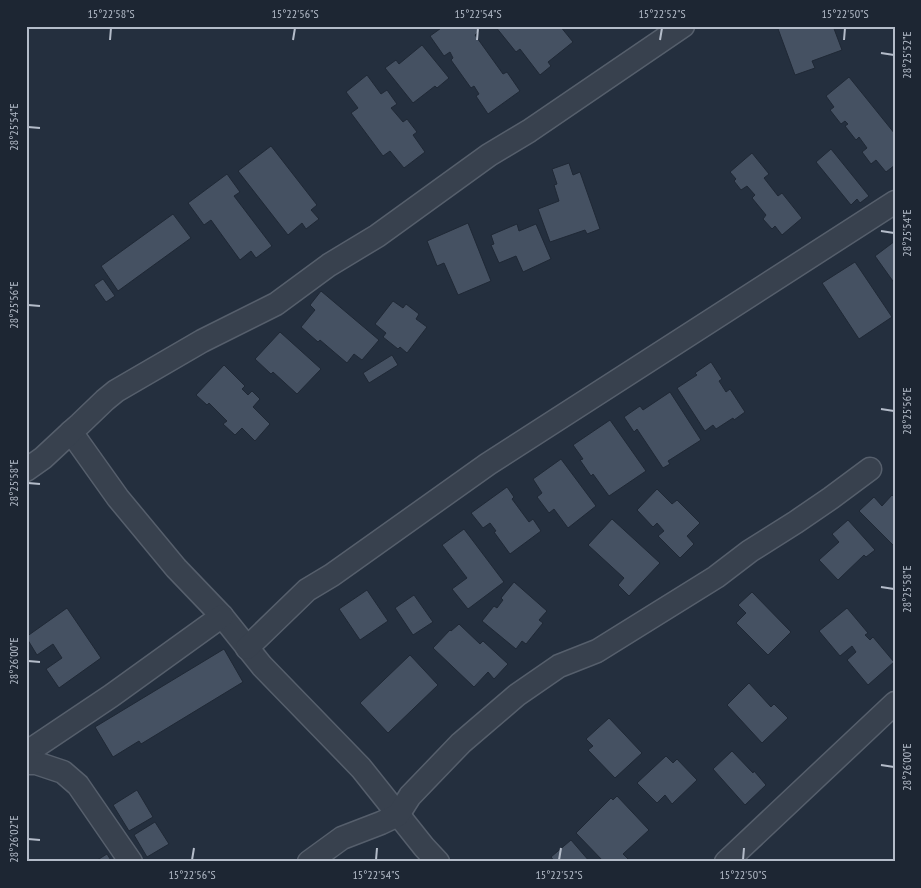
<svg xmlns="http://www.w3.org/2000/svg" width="921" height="888" font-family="'PT Sans Narrow',sans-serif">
<rect width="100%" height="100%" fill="#242f3e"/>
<g fill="#455162" stroke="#1f2835">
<path d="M444 26H476L480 31 475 35 503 74 507 72 520 91 488 114 476 96 479 94 474 86 471 88 451 60 453 58 450 52 444 56 430 36Z"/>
<path d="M495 26H560L573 42 548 62 551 66 540 75 520 49 516 52Z"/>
<path d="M777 26H833L842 50 812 61 815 68 795 75Z"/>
<path d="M422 45 449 78 437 88 435 86 413 103 385 68 396 60 399 64Z"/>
<path d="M367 75 381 94 387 90 397 104 391 108 403 122 407 119 417 132 413 135 425 152 404 168 390 151 383 156 351 113 358 108 346 92Z"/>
<path d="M849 77 895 134V165L886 172 876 160 871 164 862 152 867 148 859 137 856 140 845 126 848 124 845 121 841 124 830 110 834 107 826 96Z"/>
<path d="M271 146 317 205 311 210 319 219 306 229 302 223 288 235 238 171Z"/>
<path d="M831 149 869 196 860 203 857 199 851 205 816 162Z"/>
<path d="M752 153 769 174 764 178 778 196 782 193 802 218 782 235 775 226 772 229 763 219 766 215 752 198 755 195 747 186 741 190 734 181 736 179 730 172Z"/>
<path d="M569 163 573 175 580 172 600 229 587 234 585 230 550 242 538 209 559 201 554 185 557 184 552 169Z"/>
<path d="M227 174 240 192 234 196 272 246 256 258 251 251 240 260 211 220 204 225 188 203Z"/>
<path d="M173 214 191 238 118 291 101 266Z"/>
<path d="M468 223 491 281 458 295 444 263 437 266 427 241Z"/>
<path d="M517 224 519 231 536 224 551 259 523 272 516 256 499 263 491 245 494 244 491 235Z"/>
<path d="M895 241V284L875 256Z"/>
<path d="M855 262 892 317 859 339 822 283Z"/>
<path d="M103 279 115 296 106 302 94 285Z"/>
<path d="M321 291 379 340 362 360 354 354 347 363 320 340 318 342 301 327 315 310 310 305Z"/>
<path d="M393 301 403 308 406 304 419 314 416 319 427 327 407 353 400 347 398 349 383 337 386 333 375 324Z"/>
<path d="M280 332 321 369 297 394 273 372 271 374 255 359Z"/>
<path d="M392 355 398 365 369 383 363 373Z"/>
<path d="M711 362 722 379 719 381 726 392 730 389 745 412 734 420 733 418 716 429 713 425 705 431 677 388 697 375 695 373Z"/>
<path d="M224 365 245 386 242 389 248 395 252 391 260 399 253 407 270 424 255 441 242 428 235 435 223 424 227 421 209 403 207 405 196 395Z"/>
<path d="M670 392 701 440 668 461 670 464 663 468 637 429 634 432 624 417 640 406 643 410Z"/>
<path d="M610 420 646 471 609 496 593 474 591 476 580 460 583 459 573 445Z"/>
<path d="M561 459 596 506 568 528 554 509 549 513 537 497 542 493 533 479Z"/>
<path d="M507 487 514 497 512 499 529 522 533 519 541 531 510 554 494 532 496 531 490 523 483 528 471 513Z"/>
<path d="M657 489 672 504 677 500 700 523 687 536 694 544 680 558 658 536 664 531 657 523 653 527 637 510Z"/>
<path d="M892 495 895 498V547L859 511 874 497 882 506Z"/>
<path d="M612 519 660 563 629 596 618 585 624 578 588 545Z"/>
<path d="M848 520 875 550 866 557 864 555 838 580 819 560 839 542 832 534Z"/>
<path d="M464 529 504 582 468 609 452 589 467 578 442 545Z"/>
<path d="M514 582 547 611 539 620 543 623 526 644 522 641 516 649 482 621 494 606 497 608 503 600 501 598Z"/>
<path d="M367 590 388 621 360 640 339 609Z"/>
<path d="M752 592 791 632 768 655 736 623 746 613 738 605Z"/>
<path d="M414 595 433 622 413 635 395 608Z"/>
<path d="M67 608 101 658 59 688 46 669 62 658 53 644 37 655 26 637Z"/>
<path d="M847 608 868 633 865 635 870 640 873 637 894 662 868 685 847 660 856 652 852 646 840 656 819 631Z"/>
<path d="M459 624 480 644 483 641 508 664 494 679 488 672 474 687 433 648 450 630 451 631Z"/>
<path d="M224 649 243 682 141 744 139 741 113 757 95 727Z"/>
<path d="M410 655 438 685 388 733 360 703Z"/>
<path d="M749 683 771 707 774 704 788 718 762 743 727 705Z"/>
<path d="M609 718 642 753 615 778 588 750 593 746 586 739Z"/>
<path d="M732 751 753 773 754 771 766 785 745 805 713 769Z"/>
<path d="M666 756 673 763 677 759 697 780 672 804 665 795 657 803 637 783Z"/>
<path d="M137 790 153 817 129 831 113 805Z"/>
<path d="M617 796 649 830 623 854 631 862H604L576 833 611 798 613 800Z"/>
<path d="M155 822 169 844 147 857 134 835Z"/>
<path d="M571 840 590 862H555L551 857Z"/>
<path d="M107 854 112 862H94Z"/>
</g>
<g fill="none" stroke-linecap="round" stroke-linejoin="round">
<g stroke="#565f6c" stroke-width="25">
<g id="minor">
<path d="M71 432 118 498 176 568 222 616 262 666 361 768 424 847 438 862"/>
<path d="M26 470 43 458 71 432 80 424 105 400 116 391 202 341 276 304 329 265 377 236 489 155 529 131 683 26"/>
<path d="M247 648 307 590 332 575 488 464 895 202"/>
<path d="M26 753 111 696 222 616"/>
<path d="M26 763H36L63 772 78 785 131 862"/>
<path d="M309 862 342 838 381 823 398 815 410 796 461 743 517 695 559 666 597 651 716 577 750 551 796 522 831 498 870 469"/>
<path d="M726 862 895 703"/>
</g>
</g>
<use href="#minor" stroke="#38414e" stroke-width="22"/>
</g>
<path fill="none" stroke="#b4bcc9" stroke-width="2" d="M110 40 111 28M293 40 295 28M477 40 478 28M660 40 662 28M844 40 845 28M881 53 894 55M28 127 40 128M881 231 894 233M28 305 40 306M881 409 894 411M28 483 40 484M881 587 894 589M28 661 40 662M881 765 894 767M28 839 40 840M192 860 194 848M376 860 377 848M559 860 561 848M743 860 744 848"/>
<rect width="921" height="888" fill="none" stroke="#1d2633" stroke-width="55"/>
<rect x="28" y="28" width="866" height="832" fill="none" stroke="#b4bcc9" stroke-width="2"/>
<g font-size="12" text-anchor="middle" fill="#b4bcc9">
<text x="111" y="18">15°22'58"S</text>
<text x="295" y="18">15°22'56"S</text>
<text x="478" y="18">15°22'54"S</text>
<text x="662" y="18">15°22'52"S</text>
<text x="845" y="18">15°22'50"S</text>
<text transform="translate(907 55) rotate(-90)" y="4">28°25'52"E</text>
<text transform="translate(14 127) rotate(-90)" y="4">28°25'54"E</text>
<text transform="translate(907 233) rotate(-90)" y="4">28°25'54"E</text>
<text transform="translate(14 305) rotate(-90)" y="4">28°25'56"E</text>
<text transform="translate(907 411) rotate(-90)" y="4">28°25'56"E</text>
<text transform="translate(14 483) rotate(-90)" y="4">28°25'58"E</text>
<text transform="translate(907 589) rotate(-90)" y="4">28°25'58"E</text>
<text transform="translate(14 661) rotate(-90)" y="4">28°26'00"E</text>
<text transform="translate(907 767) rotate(-90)" y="4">28°26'00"E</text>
<text transform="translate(14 839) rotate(-90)" y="4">28°26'02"E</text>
<text x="192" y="879">15°22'56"S</text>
<text x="376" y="879">15°22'54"S</text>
<text x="559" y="879">15°22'52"S</text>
<text x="743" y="879">15°22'50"S</text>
</g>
</svg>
